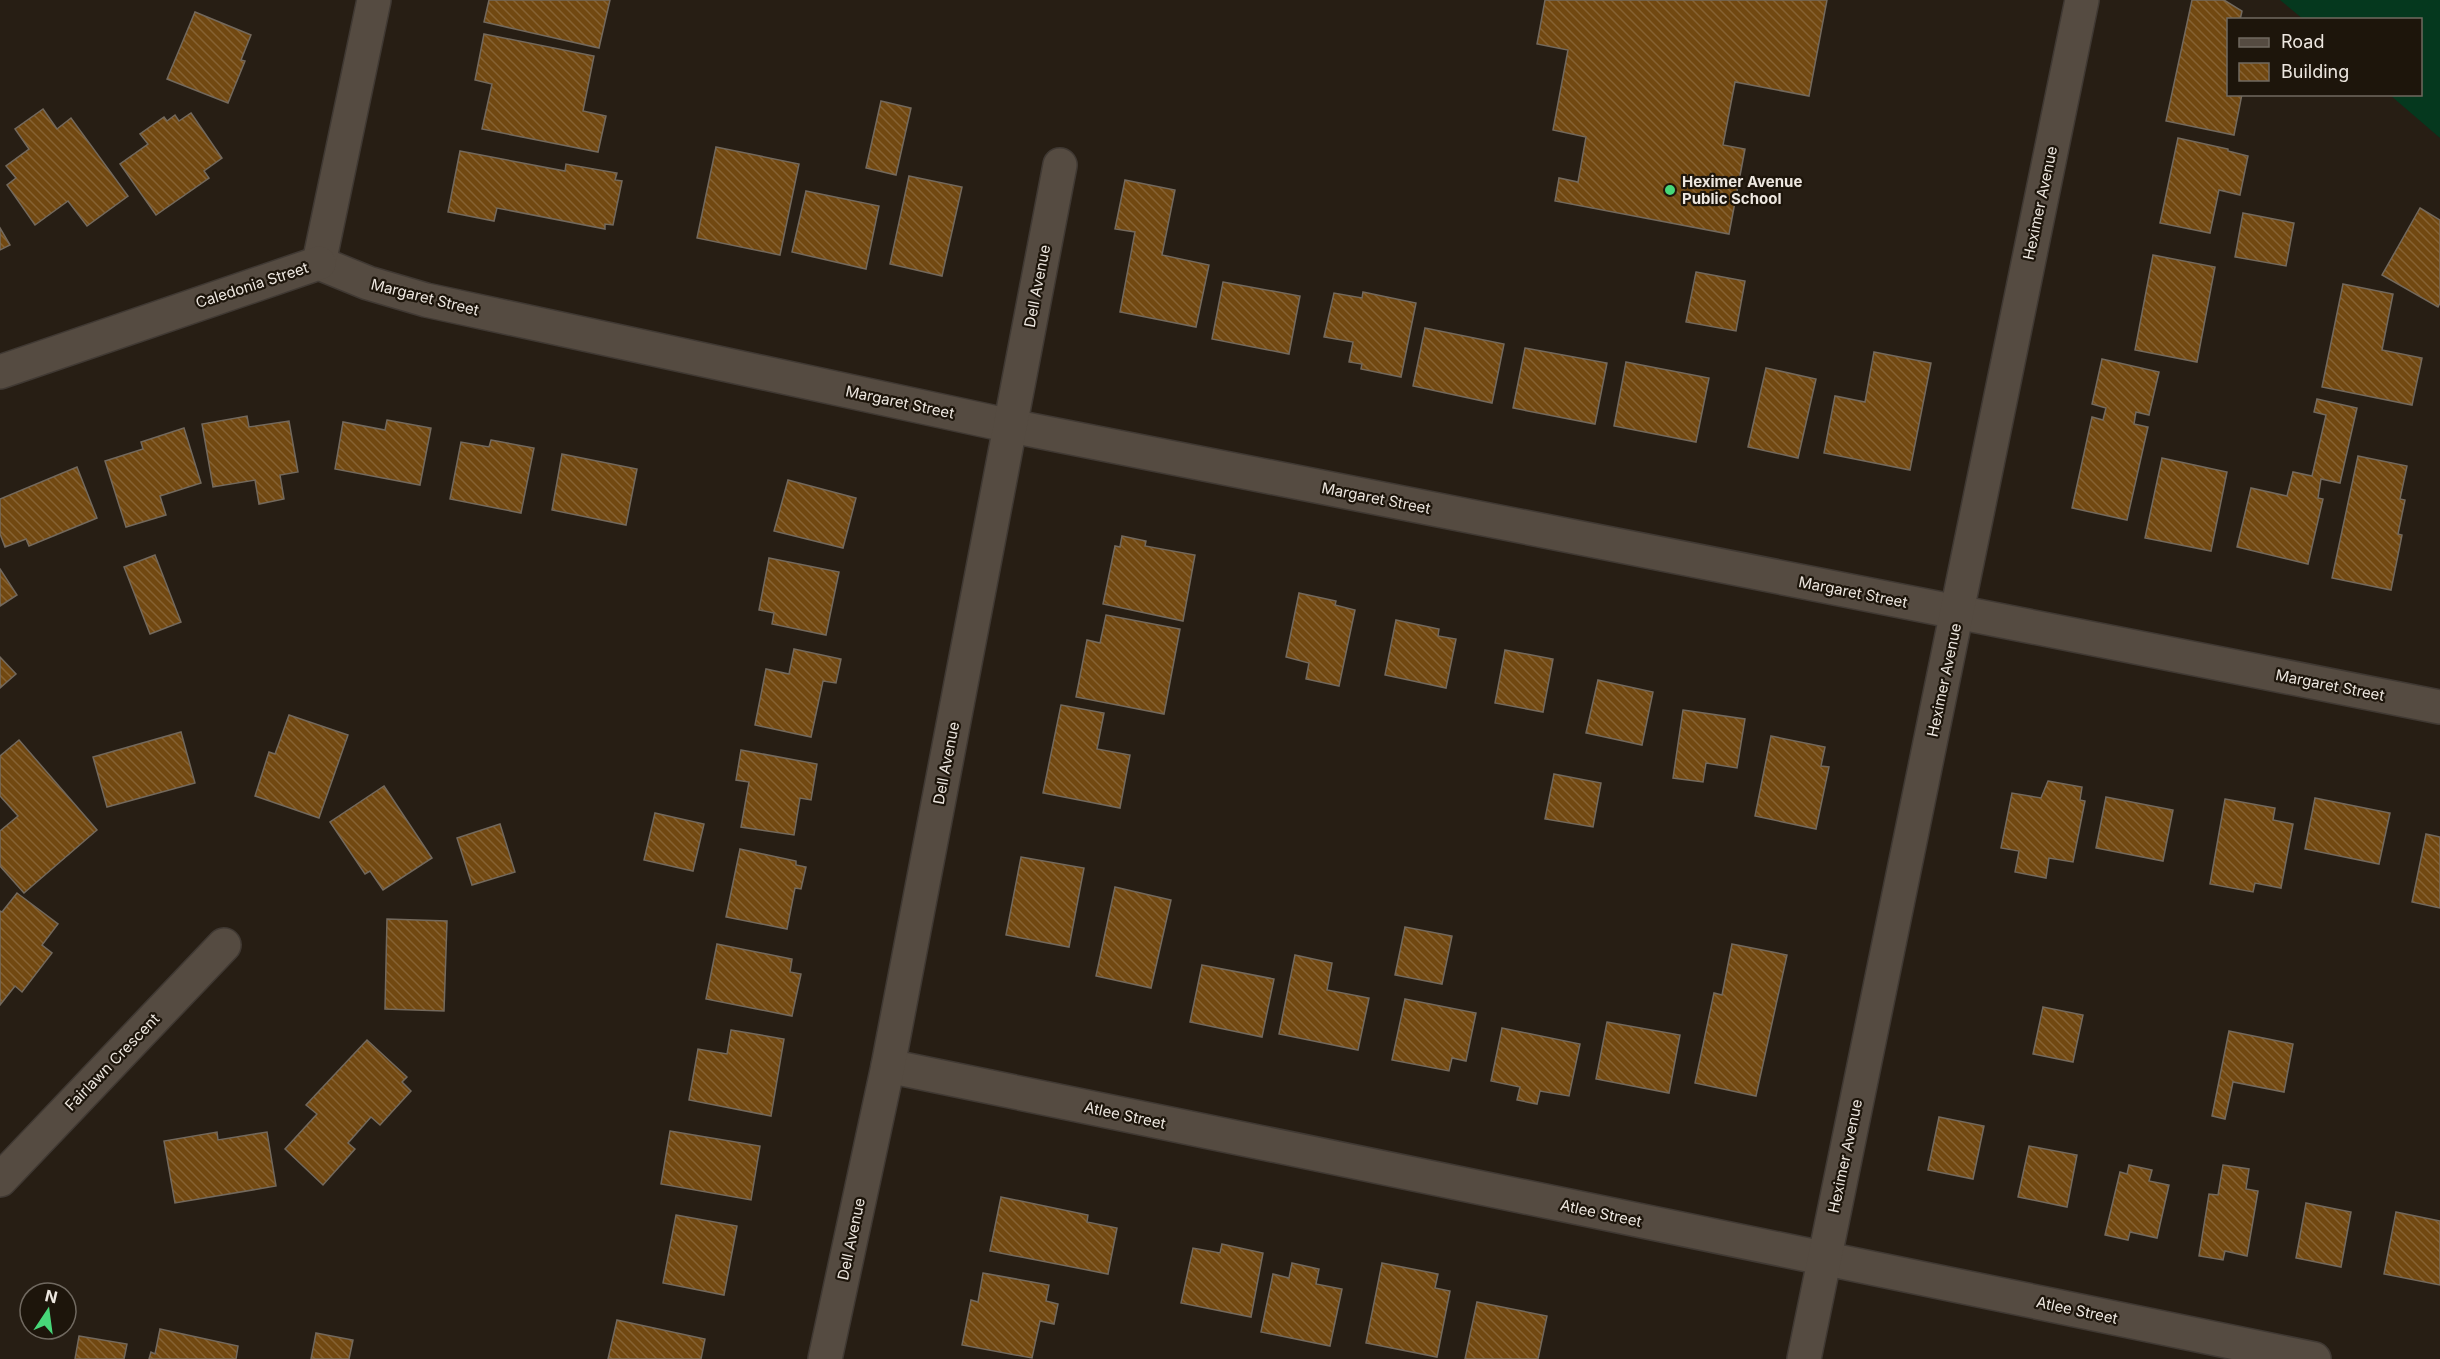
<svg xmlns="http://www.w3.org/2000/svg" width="2440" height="1359" font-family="Inter,sans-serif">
<defs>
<pattern id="building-back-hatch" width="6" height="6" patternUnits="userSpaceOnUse" patternTransform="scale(1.5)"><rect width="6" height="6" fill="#714811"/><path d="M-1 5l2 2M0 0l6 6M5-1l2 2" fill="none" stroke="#866233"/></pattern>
</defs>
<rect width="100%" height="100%" fill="#271e14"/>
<path fill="#05381e" d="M2280 0H2440V138L2390 95 2420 94V20L2303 19Z"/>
<g fill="url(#building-back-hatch)" stroke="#73695d" stroke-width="1.5">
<path d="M489 0H610L599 48 484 22Z"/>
<path d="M1545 0H1827L1809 96 1735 82 1723 145 1745 149 1729 234 1555 201 1559 178 1578 182 1586 137 1553 130 1568 50 1537 44Z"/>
<path d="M2192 0H2224L2242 11 2240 20H2228V94H2242L2234 135 2166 121Z"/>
<path d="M195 12 251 35 241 60 245 61 228 103 167 79Z"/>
<path d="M484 34 594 56 583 111 606 116 598 152 482 129 492 84 475 80Z"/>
<path d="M881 101 911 108 896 175 866 168Z"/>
<path d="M43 109 57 129 71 118 128 196 87 226 68 201 35 225 7 185 16 178 6 166 29 149 15 129Z"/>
<path d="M191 113 222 158 204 171 209 178 156 215 120 164 148 144 140 134 164 117 167 121 175 115 179 121Z"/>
<path d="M2178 138 2228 149V151L2248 156 2240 195 2219 190 2210 233 2160 223Z"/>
<path d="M716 147 799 164 780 255 697 238Z"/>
<path d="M460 151 565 171 566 164 617 173 615 180 622 181 613 225 605 224V229L497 208 494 221 448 212Z"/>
<path d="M909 176 962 187 942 276 890 264Z"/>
<path d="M1125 180 1175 190 1162 255 1209 265 1196 327 1120 312 1135 232 1115 229Z"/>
<path d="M806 191 879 206 866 269 792 252Z"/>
<path d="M2420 208 2440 220V303L2438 307 2382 275Z"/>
<path d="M2243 213 2294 223 2286 266 2235 257Z"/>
<path d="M0 228 10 245 0 250Z"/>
<path d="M2153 255 2215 267 2197 362 2135 350Z"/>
<path d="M1696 272 1745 281 1736 331 1686 322Z"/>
<path d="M1223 282 1300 296 1289 354 1212 339Z"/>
<path d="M2343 284 2393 294 2382 350 2422 358 2412 405 2322 387Z"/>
<path d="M1363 292 1416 303 1401 377 1361 369 1362 364 1349 362 1353 342 1324 337 1334 293 1362 298Z"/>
<path d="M1425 328 1504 344 1492 403 1413 386Z"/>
<path d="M1525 348 1607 363 1595 424 1513 408Z"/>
<path d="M1874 352 1931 363 1910 470 1824 453 1835 396 1865 402Z"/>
<path d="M2102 359 2159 372 2149 415 2136 412 2134 424 2148 427 2127 520 2072 508 2092 417 2103 420 2106 408 2092 404Z"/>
<path d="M1626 362 1709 378 1696 442 1614 426Z"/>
<path d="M1766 368 1816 379 1798 458 1748 447Z"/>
<path d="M2317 399 2357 408 2340 483 2321 479 2318 498 2323 499 2308 564 2237 547 2251 488 2287 496 2293 472 2312 476 2326 415 2314 412Z"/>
<path d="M247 416 249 427 289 421 298 472 280 475 284 499 259 504 255 480 213 487 202 424Z"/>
<path d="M387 420 431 428 420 485 335 469 343 422 385 430Z"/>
<path d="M184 428 201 483 160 496 166 515 126 527 105 461 143 449 141 442Z"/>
<path d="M491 440 534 448 521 513 450 499 461 442 489 447Z"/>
<path d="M562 454 637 469 626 525 552 510Z"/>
<path d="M2358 456 2407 466 2400 499 2405 500 2398 534 2402 535 2391 590 2332 578Z"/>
<path d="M2162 458 2227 472 2211 551 2145 538Z"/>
<path d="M77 467 97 518 29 546 26 539 5 547 0 534V499Z"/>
<path d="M788 480 856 498 843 548 774 531Z"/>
<path d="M1122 536 1146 541 1145 546 1195 555 1183 621 1103 604 1115 546 1120 547Z"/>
<path d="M155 555 181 622 150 634 124 567Z"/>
<path d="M769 558 839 572 826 635 772 624 774 613 759 610Z"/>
<path d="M0 569 17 595 0 606Z"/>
<path d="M1299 593 1336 601 1335 605 1355 610 1339 686 1306 679 1309 663 1286 657Z"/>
<path d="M1106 615 1180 629 1164 714 1076 697 1087 640 1100 643Z"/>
<path d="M1396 620 1439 629 1438 636 1456 639 1446 688 1385 675Z"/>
<path d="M794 649 841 659 836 683 823 681 811 737 755 725 766 669 789 674Z"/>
<path d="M1505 650 1553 659 1543 712 1495 703Z"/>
<path d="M0 657 16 674 0 688Z"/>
<path d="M1598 680 1653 692 1642 745 1586 733Z"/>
<path d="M1061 705 1104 713 1097 749 1130 755 1120 808 1043 793Z"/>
<path d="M1683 710 1745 719 1737 768 1706 763 1703 782 1673 778Z"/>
<path d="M289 715 348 735 319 818 255 796 269 752 275 754Z"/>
<path d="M181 732 195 783 107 807 93 757Z"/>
<path d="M1771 736 1825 747 1821 766 1829 767 1816 829 1755 816Z"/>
<path d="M19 740 97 830 24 893 0 866V831L18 816 0 796V756Z"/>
<path d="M741 750 817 764 811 800 800 798 794 835 741 827 749 782 736 780Z"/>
<path d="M1554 774 1601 783 1593 827 1545 819Z"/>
<path d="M2048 781 2082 787 2080 800 2085 801 2073 862 2049 858 2046 878 2015 872 2019 851 2001 848 2012 793 2041 798Z"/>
<path d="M384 786 432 858 383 890 370 871 365 874 330 822Z"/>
<path d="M2106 797 2173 810 2163 861 2096 848Z"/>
<path d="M2315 798 2390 813 2379 864 2305 849Z"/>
<path d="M2225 799 2275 808 2273 820 2293 824 2281 888 2255 883 2253 892 2210 884Z"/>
<path d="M655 813 704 824 693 871 644 860Z"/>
<path d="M500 824 515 872 472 885 457 838Z"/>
<path d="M2426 834 2440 837V908L2412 902Z"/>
<path d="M740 849 796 861V865L806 867 801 889 795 888 787 929 726 917Z"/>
<path d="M1021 857 1084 868 1069 947 1006 935Z"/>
<path d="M1115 887 1171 900 1151 988 1096 976Z"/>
<path d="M17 893 58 924 42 945 52 953 22 992 15 986 0 1005V911L2 912Z"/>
<path d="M387 919 447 921 444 1011 385 1009Z"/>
<path d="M1405 927 1452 936 1442 984 1395 975Z"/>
<path d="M717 944 792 959 790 972 801 974 792 1016 706 999Z"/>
<path d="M1732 944 1787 955 1756 1096 1695 1083 1714 993 1722 995Z"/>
<path d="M1295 955 1332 963 1327 990 1369 998 1358 1050 1279 1034Z"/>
<path d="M1202 965 1274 979 1262 1037 1190 1022Z"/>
<path d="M1405 999 1476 1013 1466 1061 1452 1058 1449 1071 1392 1060Z"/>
<path d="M2043 1007 2083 1015 2073 1062 2033 1054Z"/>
<path d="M1607 1022 1680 1035 1669 1093 1596 1079Z"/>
<path d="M1502 1028 1580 1044 1569 1096 1540 1091 1537 1104 1517 1100 1520 1087 1491 1081Z"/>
<path d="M731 1030 784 1039 771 1116 689 1100 698 1049 727 1054Z"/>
<path d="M2229 1031 2293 1044 2284 1092 2233 1082 2225 1119 2212 1116Z"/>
<path d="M367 1040 407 1077 402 1082 411 1091 380 1125 371 1117 348 1143 355 1149 323 1185 285 1149 317 1114 306 1105Z"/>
<path d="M1939 1117 1984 1126 1973 1179 1928 1170Z"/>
<path d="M670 1131 760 1146 751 1200 661 1184Z"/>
<path d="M217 1132 218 1140 267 1132 276 1186 175 1203 164 1141Z"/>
<path d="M2029 1146 2077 1155 2067 1207 2018 1197Z"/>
<path d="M2129 1165 2152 1170 2149 1181 2169 1185 2157 1238 2130 1232 2128 1240 2105 1235 2120 1172 2127 1174Z"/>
<path d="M2223 1165 2249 1169 2246 1189 2258 1191 2247 1256 2225 1251 2223 1260 2199 1256 2209 1194 2218 1195Z"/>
<path d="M1001 1197 1088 1215 1087 1222 1117 1228 1108 1274 990 1251Z"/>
<path d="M2306 1203 2351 1212 2341 1267 2296 1258Z"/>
<path d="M2396 1212 2440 1221V1285L2384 1274Z"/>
<path d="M676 1215 737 1226 724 1295 663 1283Z"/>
<path d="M1222 1244 1263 1253 1251 1317 1181 1303 1193 1248 1220 1253Z"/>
<path d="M1292 1263 1319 1269 1316 1284 1342 1289 1330 1346 1261 1332 1273 1274 1289 1278Z"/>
<path d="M1382 1263 1438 1274 1435 1288 1450 1291 1437 1357 1366 1343Z"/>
<path d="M983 1273 1049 1285 1046 1301 1058 1304 1054 1324 1040 1321 1032 1358 962 1345 971 1300 978 1302Z"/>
<path d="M1477 1302 1547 1316 1538 1359H1465Z"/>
<path d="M617 1320 705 1339 701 1359H608Z"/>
<path d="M160 1329 238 1346 236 1359H149L151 1352 155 1354Z"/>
<path d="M316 1333 353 1340 349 1359H311Z"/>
<path d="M79 1336 127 1344 124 1359H75Z"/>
</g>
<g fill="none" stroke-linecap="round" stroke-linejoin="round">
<g stroke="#403933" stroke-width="36">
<g id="street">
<path d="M319 263 368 283 426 300 1011 426 2440 707"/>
<path d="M319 263 374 0"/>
<path d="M0 372 319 263"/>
<path d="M888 1066 2314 1359"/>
<path d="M0 1180 224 945"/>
<path d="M825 1359 888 1066 1060 165"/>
<path d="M1804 1359 2082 0"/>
</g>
</g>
<use href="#street" stroke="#554b41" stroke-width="33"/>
</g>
<circle fill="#47d779" stroke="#1d150b" stroke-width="2" cx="1670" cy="190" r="6"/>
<g text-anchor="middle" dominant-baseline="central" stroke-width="4.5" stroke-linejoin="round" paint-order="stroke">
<g font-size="15" font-weight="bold" fill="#ede7e0" stroke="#1d150b" text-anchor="start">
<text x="1682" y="181">Heximer Avenue<tspan x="1682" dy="17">Public School</tspan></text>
</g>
<g font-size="15" fill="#ede7e0" stroke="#1d150b">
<text transform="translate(2040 203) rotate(-78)">Heximer Avenue</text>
<text transform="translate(252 285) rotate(-18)">Caledonia Street</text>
<text transform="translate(1037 286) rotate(-79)">Dell Avenue</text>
<text transform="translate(425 297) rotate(14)">Margaret Street</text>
<text transform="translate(900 402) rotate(12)">Margaret Street</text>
<text transform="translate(1376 498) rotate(11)">Margaret Street</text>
<text transform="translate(1853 592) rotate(11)">Margaret Street</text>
<text transform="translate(1944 680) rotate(-78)">Heximer Avenue</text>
<text transform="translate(2330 685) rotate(11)">Margaret Street</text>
<text transform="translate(946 763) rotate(-79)">Dell Avenue</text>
<text transform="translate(112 1062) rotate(-46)">Fairlawn Crescent</text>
<text transform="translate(1125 1115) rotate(12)">Atlee Street</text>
<text transform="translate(1845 1156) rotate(-78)">Heximer Avenue</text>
<text transform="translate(1601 1213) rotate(12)">Atlee Street</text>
<text transform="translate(851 1239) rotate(-78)">Dell Avenue</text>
<text transform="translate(2077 1310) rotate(12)">Atlee Street</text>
</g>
</g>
<rect x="2227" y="18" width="195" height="78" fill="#1d150b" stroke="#706960" stroke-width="1.5"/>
<rect x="2239" y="38" width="30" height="9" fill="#554b41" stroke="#706960" stroke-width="1.5"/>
<text x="2281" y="48" font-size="18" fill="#ede7e0">Road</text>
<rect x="2239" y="63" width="30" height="18" fill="url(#building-back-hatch)" stroke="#706960" stroke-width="1.5"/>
<text x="2281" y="78" font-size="18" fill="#ede7e0">Building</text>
<g transform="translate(48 1311) rotate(13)"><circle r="28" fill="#1d150b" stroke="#706960" stroke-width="1.5"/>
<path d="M0-4.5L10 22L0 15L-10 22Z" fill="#47d779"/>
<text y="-9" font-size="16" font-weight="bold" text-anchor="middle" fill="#ede7e0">N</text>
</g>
</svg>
